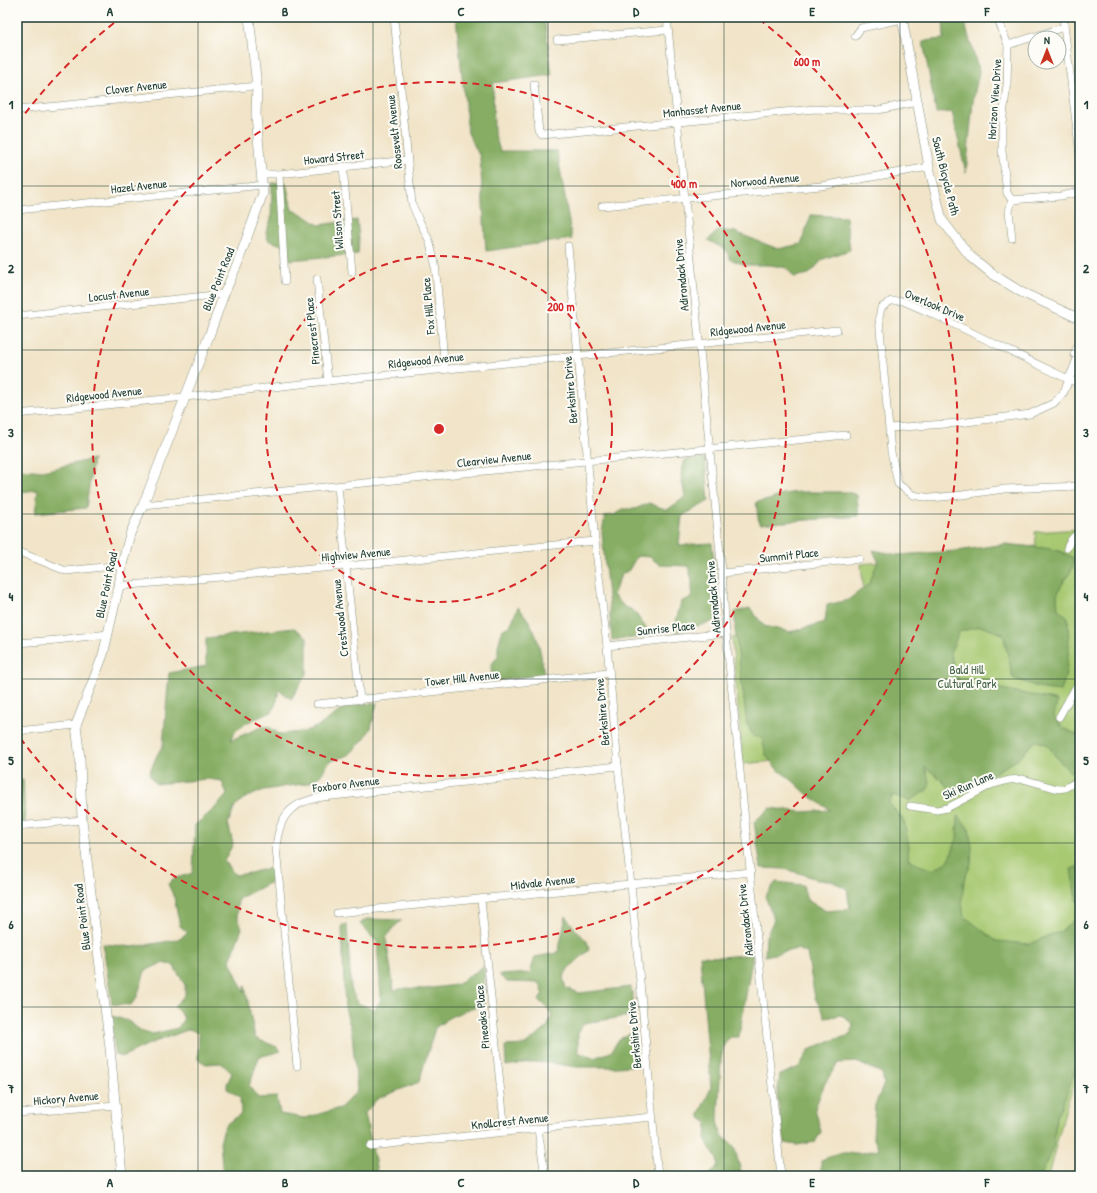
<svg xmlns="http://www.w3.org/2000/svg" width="1097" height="1193" font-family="'Patrick Hand',sans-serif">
<rect width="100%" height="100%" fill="#fdfcf7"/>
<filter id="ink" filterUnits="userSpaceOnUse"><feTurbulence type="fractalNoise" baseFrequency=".025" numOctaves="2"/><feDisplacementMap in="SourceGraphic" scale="8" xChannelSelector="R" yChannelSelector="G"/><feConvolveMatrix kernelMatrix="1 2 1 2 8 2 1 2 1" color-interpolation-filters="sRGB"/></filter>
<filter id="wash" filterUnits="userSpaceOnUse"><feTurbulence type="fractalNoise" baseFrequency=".012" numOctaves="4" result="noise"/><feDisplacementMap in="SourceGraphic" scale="16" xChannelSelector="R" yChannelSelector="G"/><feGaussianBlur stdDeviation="0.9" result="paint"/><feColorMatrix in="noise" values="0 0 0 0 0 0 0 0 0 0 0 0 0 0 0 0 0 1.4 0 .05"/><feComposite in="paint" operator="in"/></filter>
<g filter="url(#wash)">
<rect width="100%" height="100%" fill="#f1e4c8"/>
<path fill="#a8c972" stroke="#648353" d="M1080 529V1069L1067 1104 1048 1176H917L883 750 743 764 732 638 867 623 861 564 1036 546 1035 532Z"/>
<g fill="#86ad64" stroke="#52754c">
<path d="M456 17H544L552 75 493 83 494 132 500 151H557L572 239 486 251 480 157 468 133Z"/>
<path d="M943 17H963L979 72 973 101 966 173 952 112 936 113 923 41 944 39Z"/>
<path d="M272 183H286L292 210 302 214 319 225 357 220 359 238 358 254 290 260 287 247 268 240 266 232 271 220Z"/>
<path d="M811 215 846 217 850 250 823 259 809 274 794 277 787 268 771 265H746L730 259 726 250 708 240 719 230 735 232 778 249 801 244Z"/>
<path d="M705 458 709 501 682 516 679 545 712 543 721 619 675 633 676 621 681 602 692 597V580L688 566 660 565 650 557 637 556 629 570 621 575 613 595 625 607 633 610 652 636 612 640 602 532 605 516 614 515 623 509H635L649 503 667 510 685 497 681 475 685 460Z"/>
<path d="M93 459 86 508 35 513 38 490 17 492V470L21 469 43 471Z"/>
<path d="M800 492H847L857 495 859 516 759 524 756 502 769 500 782 494Z"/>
<path d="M1005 544 1044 548 1057 550 1074 558 1073 568 1061 586 1057 596 1058 609 1068 617 1069 649 1065 678 1061 691 1043 689 1013 678 1003 634 980 626 959 632 950 654 962 690 987 686 1041 697 1057 701 1054 717 1063 728 1080 736V769L1070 772 1056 757 1047 744 1036 741 1015 761 956 795 938 777 925 767 930 783 928 789 910 801 893 795 889 803 904 821 909 846 908 859 919 865 933 870 949 860 957 839 958 815 969 829 972 847 971 864 964 880 962 902 964 916 996 941 1029 944 1063 930 1080 914V1058L1065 1098 1056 1117 1054 1144 1041 1176H819L821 1175V1160L839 1153H861L879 1149 873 1137 875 1105 884 1084 882 1073 856 1062 838 1063 825 1083 815 1108 821 1132 815 1142 797 1145 785 1143 777 1096 780 1075 799 1067 809 1050 829 1041 851 1035 853 1024 841 1015 826 1018 815 998 807 953 797 949 765 956 766 936 774 920 765 896 776 882 803 885 807 900 826 911 850 909 847 889 830 880H817L806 875 784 869 761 868 754 822 770 808 803 812 830 810 807 794 793 781 776 768 766 755 762 738 753 736 747 724 735 630V612L750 608 764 626 791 632 825 622 827 605 848 600 869 584 878 561 873 550 898 555 957 551Z"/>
<path d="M518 607C538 629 540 647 544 675L492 681 491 665 498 656V646L501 635 503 629 510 626Z"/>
<path d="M294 628 307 637V674L291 699 279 690 277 700 272 712C258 718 235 724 231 740L264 726 271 728 279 734 303 732 319 726 348 705 377 703 371 728 364 739 349 755 330 761 320 776 309 783 264 790 243 799 235 807 228 823 233 844 224 861 235 875 250 873 273 867V881L238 899 237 915 242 928 230 961 244 992 245 986 255 1038 277 1047 281 1051 259 1057 249 1086 258 1098 277 1097 280 1114 305 1118 340 1108 357 1091 352 1033 345 1008 344 988 342 925H347L351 988 357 1003 375 1010 381 999 377 942 360 924 366 919 402 920 394 927 386 938 394 990 406 988 424 989 456 985 484 966V1006L471 1008 450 1017 435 1028 419 1082 377 1099 365 1113 378 1176H223L220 1142 225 1125 241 1114 240 1097 227 1089V1084L232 1073 221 1063 206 1064 198 1059 199 1034 190 1029 149 1044 122 1057 116 1055 109 1015 128 1021 140 1030 153 1034 178 1028 184 1018 174 1006 185 995V985L173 965 162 963 145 971 137 997 131 1005 112 1004 103 944 133 947 176 940 188 933 180 926 174 897 168 884 173 879 193 873 195 825 213 810 227 795 222 781 207 779 156 784 149 774 157 755 163 746 169 673 206 666V638Z"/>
<path d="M23 780 25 822H17V781Z"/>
<path d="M1080 866V903L1076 900 1071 869Z"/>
<path d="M566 916 575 929 587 941 589 950 568 969 563 978 566 988 579 993 631 987 636 1015 584 1023 578 1033V1052L593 1058 611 1052 619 1039 632 1033 640 1065 617 1067H577L550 1063 530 1062 506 1066 505 1046 525 1045 547 1028 552 1015 546 1006 539 1001 543 993 540 983 507 982 499 975 530 973 535 957 557 953 559 949Z"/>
<path d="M753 954 739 1037H730L724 1045 721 1059 718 1119 721 1135 734 1146 741 1172 755 1174 762 1171 767 1176H707C728 1163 712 1156 707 1142 705 1136 707 1128 707 1122L701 1119 699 1114 711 1088 700 956 721 957Z"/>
</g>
</g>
<g filter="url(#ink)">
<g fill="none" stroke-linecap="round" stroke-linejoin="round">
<g stroke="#88907e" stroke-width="8">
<g id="minor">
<path d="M394 17 412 204 418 218 429 240 435 263 445 370"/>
<path d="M667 17 722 573 726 633 781 1176"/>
<path d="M997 17 1008 45 1007 85 1002 123V151L1007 193 1012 200 1061 196 1080 192"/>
<path d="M1063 17 1080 155"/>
<path d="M1079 17 1080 27"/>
<path d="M855 36 861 28 902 19"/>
<path d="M557 40 667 30"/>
<path d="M1008 45 1064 27"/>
<path d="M534 84 539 132 542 135 815 109 834 110H878L917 102"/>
<path d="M17 110 257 86"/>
<path d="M343 166 352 272"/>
<path d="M262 174H279L407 160"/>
<path d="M279 174 285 281"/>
<path d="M602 206 821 186 929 167"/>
<path d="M17 210 263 185"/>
<path d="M1012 238 1009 211 1012 200"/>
<path d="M568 246 595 541 607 646 618 766 631 885 658 1176"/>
<path d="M317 279 328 381"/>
<path d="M17 316 224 294"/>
<path d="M1074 354 1080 340"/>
<path d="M1071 374 1078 371 1080 367"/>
<path d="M1080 384 1068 379 933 314 903 301H891L881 308 879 318 891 452 898 484 913 495 931 498 962 495 1004 489 1080 486"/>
<path d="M17 414 185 397 328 381 837 330"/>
<path d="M890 428 959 423 1030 414 1054 403 1064 392 1080 351"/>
<path d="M338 487 360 700"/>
<path d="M143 505C378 483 612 458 846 435"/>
<path d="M1067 548C1070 542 1072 535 1080 534"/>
<path d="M17 551 66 571 122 565"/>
<path d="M722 573 859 559"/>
<path d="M119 586 346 566 595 541"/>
<path d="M17 643 57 640 108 634"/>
<path d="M607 646 726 633"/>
<path d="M317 704 609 673"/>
<path d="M1059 717 1080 680"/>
<path d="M17 731 76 725"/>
<path d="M910 806 937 810 947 808 991 785 1009 780 1023 779 1058 789 1065 788 1080 780"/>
<path d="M17 826 82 820"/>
<path d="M481 900 505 1132"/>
<path d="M337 913 751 872"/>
<path d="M297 1066 276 848C279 816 290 802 323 797L618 766"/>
<path d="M17 1113 116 1105"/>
<path d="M538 1129 545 1176"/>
<path d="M370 1146 652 1117"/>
</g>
</g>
<g stroke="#88907e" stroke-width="10">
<g id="tertiary">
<path d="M902 17 929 167 942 220 970 256 991 273 1021 292 1080 319"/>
<path d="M122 1176 110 1048 82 820 80 759 76 725 103 655 119 586 122 565 130 534 143 505 172 431 209 336 224 294 237 265 263 193 256 115 257 86 249 17"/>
</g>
</g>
<use href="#minor" stroke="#fff" stroke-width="7"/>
<use href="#tertiary" stroke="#fff" stroke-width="9"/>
</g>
</g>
<path fill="none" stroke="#1f3d34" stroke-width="1" stroke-opacity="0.55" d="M198 17V1176M373 17V1176M548 17V1176M724 17V1176M900 17V1176M17 186H1080M17 350H1080M17 514H1080M17 679H1080M17 843H1080M17 1007H1080"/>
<g fill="none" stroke="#d62828" stroke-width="2" stroke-dasharray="7 5">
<circle cx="439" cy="429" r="173"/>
<circle cx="439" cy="429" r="347"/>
<path d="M18 123A520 520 0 0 1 119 19M759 19A520 520 0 1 1 18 735"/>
</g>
<g text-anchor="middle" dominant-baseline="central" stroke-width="4" stroke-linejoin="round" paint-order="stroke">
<g font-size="12" fill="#1f3d34" stroke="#fdfcf7">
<text transform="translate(136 87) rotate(-6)">Clover Avenue</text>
<text transform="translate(994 99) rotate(-86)">Horizon View Drive</text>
<text transform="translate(702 109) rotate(-6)">Manhasset Avenue</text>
<text transform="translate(394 132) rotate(-96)">Roosevelt Avenue</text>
<text transform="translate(334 157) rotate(-6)">Howard Street</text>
<text transform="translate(946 176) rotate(76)">South Bicycle Path</text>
<text transform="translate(765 180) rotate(-5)">Norwood Avenue</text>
<text transform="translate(139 186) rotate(-6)">Hazel Avenue</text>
<text transform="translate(337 220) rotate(-94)">Wilson Street</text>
<text transform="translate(681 275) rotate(-95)">Adirondack Drive</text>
<text transform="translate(218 279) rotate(-68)">Blue Point Road</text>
<text transform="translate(119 294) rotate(-6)">Locust Avenue</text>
<text transform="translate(935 305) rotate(23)">Overlook Drive</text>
<text transform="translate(428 306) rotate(-95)">Fox Hill Place</text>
<text transform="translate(748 328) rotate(-6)">Ridgewood Avenue</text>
<text transform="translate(312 331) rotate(-96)">Pinecrest Place</text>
<text transform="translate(426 360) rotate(-6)">Ridgewood Avenue</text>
<text transform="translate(570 390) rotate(-95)">Berkshire Drive</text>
<text transform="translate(104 394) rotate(-6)">Ridgewood Avenue</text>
<text transform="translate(494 459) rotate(-6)">Clearview Avenue</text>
<text transform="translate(356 554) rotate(-5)">Highview Avenue</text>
<text transform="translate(789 555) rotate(-6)">Summit Place</text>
<text transform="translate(106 585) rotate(-78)">Blue Point Road</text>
<text transform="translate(713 597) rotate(-95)">Adirondack Drive</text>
<text transform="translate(340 618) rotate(-96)">Crestwood Avenue</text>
<text transform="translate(666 628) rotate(-6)">Sunrise Place</text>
<text transform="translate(462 678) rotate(-6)">Tower Hill Avenue</text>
<text transform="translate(602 712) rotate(-95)">Berkshire Drive</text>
<text transform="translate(346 784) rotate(-7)">Foxboro Avenue</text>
<text transform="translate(968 785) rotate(-24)">Ski Run Lane</text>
<text transform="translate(543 882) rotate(-6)">Midvale Avenue</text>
<text transform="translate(82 917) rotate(-97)">Blue Point Road</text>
<text transform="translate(745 920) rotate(-96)">Adirondack Drive</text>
<text transform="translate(482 1017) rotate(-96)">Pineoaks Place</text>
<text transform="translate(634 1035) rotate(-95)">Berkshire Drive</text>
<text transform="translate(66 1098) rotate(-5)">Hickory Avenue</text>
<text transform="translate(510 1121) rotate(-6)">Knollcrest Avenue</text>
</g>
<g font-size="12" fill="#416044" stroke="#fdfcf7">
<text x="967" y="669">Bald Hill<tspan x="967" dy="14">Cultural Park</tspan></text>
</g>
</g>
<circle cx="439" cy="429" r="6" fill="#d62828" stroke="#fdfcf7" stroke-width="2"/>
<g font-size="12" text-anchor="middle" font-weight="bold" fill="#d62828" stroke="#fdfcf7" stroke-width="4" stroke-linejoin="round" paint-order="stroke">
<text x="807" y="66">600 m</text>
<text x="684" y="188">400 m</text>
<text x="561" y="311">200 m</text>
</g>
<rect width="1097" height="1193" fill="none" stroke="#fdfcf7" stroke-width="44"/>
<g transform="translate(1047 50)"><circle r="19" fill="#fdfcf7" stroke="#a4b0a9"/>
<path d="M0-3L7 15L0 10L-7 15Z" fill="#c8321e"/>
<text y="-6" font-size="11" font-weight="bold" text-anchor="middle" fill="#1f3d34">N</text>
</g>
<rect x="22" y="22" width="1053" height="1149" fill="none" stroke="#1f3d34" stroke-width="1.5"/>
<g font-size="13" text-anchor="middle" font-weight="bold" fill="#1f3d34">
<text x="110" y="16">A</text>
<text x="285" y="16">B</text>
<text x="461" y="16">C</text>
<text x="636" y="16">D</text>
<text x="812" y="16">E</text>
<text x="987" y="16">F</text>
<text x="11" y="109">1</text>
<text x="1086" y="109">1</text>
<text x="11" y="273">2</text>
<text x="1086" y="273">2</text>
<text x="11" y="437">3</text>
<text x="1086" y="437">3</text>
<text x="11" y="601">4</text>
<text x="1086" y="601">4</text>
<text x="11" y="765">5</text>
<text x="1086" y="765">5</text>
<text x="11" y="929">6</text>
<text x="1086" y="929">6</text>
<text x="11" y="1093">7</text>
<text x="1086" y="1093">7</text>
<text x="110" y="1187">A</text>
<text x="285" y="1187">B</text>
<text x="461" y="1187">C</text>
<text x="636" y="1187">D</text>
<text x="812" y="1187">E</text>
<text x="987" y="1187">F</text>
</g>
</svg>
